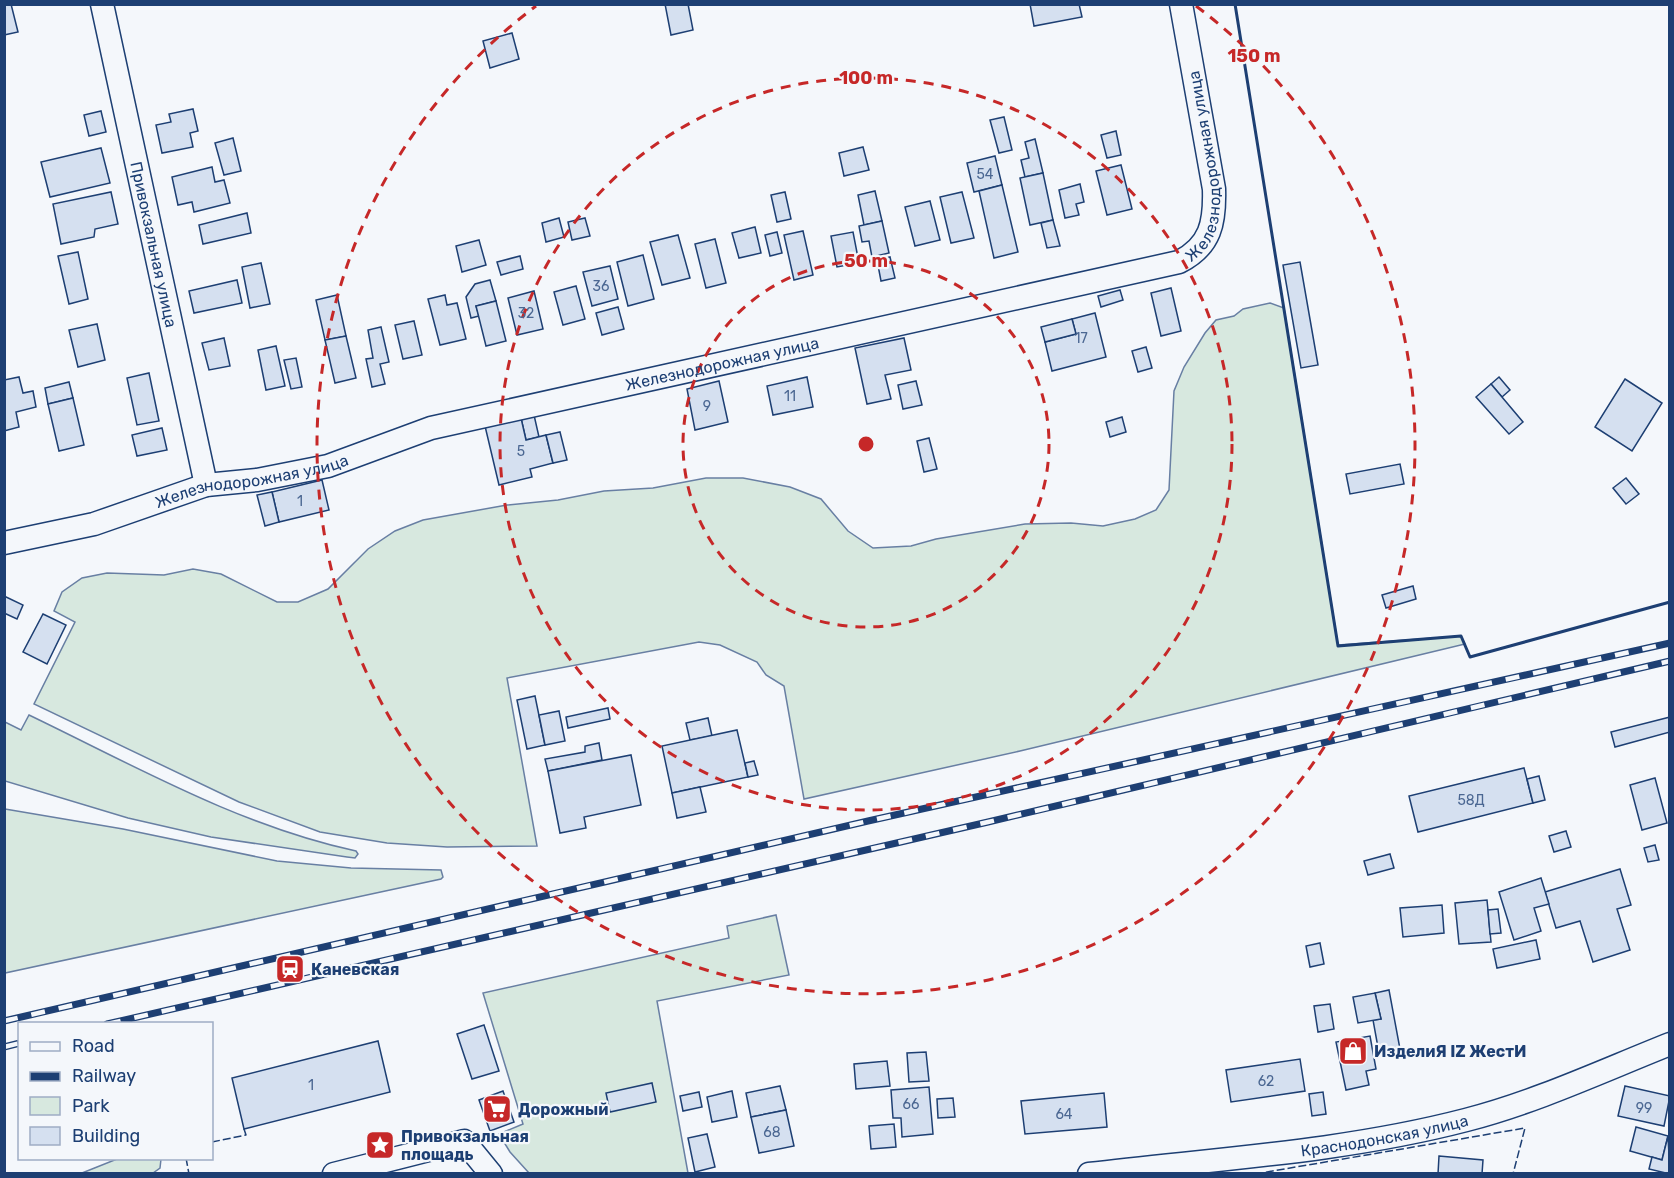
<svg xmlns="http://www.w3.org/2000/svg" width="1674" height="1178" font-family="Rubik,sans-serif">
<rect width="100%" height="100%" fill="#f4f7fb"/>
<g fill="#d7e8df" stroke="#687fa3" stroke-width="1.5">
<path d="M1270 303 1284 308 1338 645 1461 636 1465 644 1020 751 804 799 784 686 766 675 757 662 720 645 699 642 507 678 537 846 447 847 387 843 320 832 239 802 34 704 75 622 54 611 62 592 82 578 107 573 164 575 193 569 221 574 277 602H298L328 589 368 549 395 531 423 520 507 505 558 500 604 491 653 488 706 478H743L790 487 821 499 848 531 873 548 911 546 936 539 1025 524 1071 523 1103 526 1135 519 1156 510 1169 490 1174 391 1184 367 1205 333 1216 320 1234 316 1243 309Z"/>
<path d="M29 715C135 766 240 826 356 851L358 854 355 858 347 857 211 837 128 818 5 781V722L21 730Z"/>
<path d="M5 809 123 829 277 861 351 868 441 870 443 877 441 879 5 973Z"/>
<path d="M776 915 789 975 657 1001 688 1173H529L510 1152 499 1134 523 1124 483 993 729 938 727 926Z"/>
<path d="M161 1159 160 1168 153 1173H82L117 1159Z"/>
</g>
<g fill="#d5e0f0" stroke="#1d3f73" stroke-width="1.5">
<path d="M4 4H11L18 32 4 35Z"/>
<path d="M665 4H688L693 30 671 35Z"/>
<path d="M1030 4H1079L1082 17 1034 26Z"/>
<path d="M512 33 519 59 490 68 483 41Z"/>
<path d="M193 109 198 131 190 133 193 147 162 153 156 125 171 122 169 114Z"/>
<path d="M101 111 106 132 89 136 84 115Z"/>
<path d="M1004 117 1012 150 999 153 990 120Z"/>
<path d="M1116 131 1121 155 1107 158 1101 135Z"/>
<path d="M233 138 241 171 224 175 215 143Z"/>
<path d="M1035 139 1043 173 1025 177 1021 160 1029 158 1025 142Z"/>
<path d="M863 147 869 170 844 176 839 153Z"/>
<path d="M101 148 110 183 50 197 41 162Z"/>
<path d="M995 156 1002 185 974 192 967 163Z"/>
<path d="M1121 165 1132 209 1107 215 1096 171Z"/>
<path d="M212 167 215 182 224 180 230 203 194 212 192 202 178 205 172 177Z"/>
<path d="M1043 173 1053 220 1030 225 1020 178Z"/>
<path d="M1080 184 1084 202 1076 204 1079 215 1065 218 1059 190Z"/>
<path d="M1002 185 1018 252 994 258 979 191Z"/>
<path d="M875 191 882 221 864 225 858 195Z"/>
<path d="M111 192 118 224 95 229 94 237 61 244 53 204Z"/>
<path d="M785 192 791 219 777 222 771 195Z"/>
<path d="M962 192 974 238 951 243 940 197Z"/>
<path d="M930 201 940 240 915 246 905 207Z"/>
<path d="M247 213 251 233 203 244 199 225Z"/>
<path d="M559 218 564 237 546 242 542 223Z"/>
<path d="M585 218 590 236 572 240 568 222Z"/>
<path d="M1053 220 1060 246 1047 248 1041 223Z"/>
<path d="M882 221 889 253 872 257 869 241 862 242 859 226Z"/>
<path d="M755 227 761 253 739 258 732 233Z"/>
<path d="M803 231 813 275 794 280 784 235Z"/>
<path d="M777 232 782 253 770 256 765 235Z"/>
<path d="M853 232 859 263 837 267 831 236Z"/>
<path d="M678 235 690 278 662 285 650 242Z"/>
<path d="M715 239 726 283 706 288 695 244Z"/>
<path d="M479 240 486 265 462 272 456 246Z"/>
<path d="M78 252 88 299 69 304 58 256Z"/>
<path d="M643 255 654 299 628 306 617 262Z"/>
<path d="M520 256 523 269 501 275 497 262Z"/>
<path d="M890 257 895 278 881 281 877 260Z"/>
<path d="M1300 262 1318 365 1301 368 1283 265Z"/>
<path d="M261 263 270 304 250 308 242 267Z"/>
<path d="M610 266 618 299 592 306 583 272Z"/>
<path d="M237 280 242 303 194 313 189 291Z"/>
<path d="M490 280 496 301 476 306 479 316 471 318 466 297 475 284Z"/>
<path d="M576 286 585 319 563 325 554 292Z"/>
<path d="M1171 288 1181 331 1161 336 1151 293Z"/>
<path d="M1120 290 1123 300 1101 307 1098 296Z"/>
<path d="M534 291 543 329 517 335 508 298Z"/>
<path d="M337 295 346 336 325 340 316 300Z"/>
<path d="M445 295 447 305 457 303 466 339 440 345 428 299Z"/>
<path d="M496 301 506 341 486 346 476 306Z"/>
<path d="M618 307 624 329 602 335 596 313Z"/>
<path d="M1095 313 1106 357 1052 371 1045 342 1076 334 1072 319Z"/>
<path d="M1072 319 1076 334 1045 342 1041 327Z"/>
<path d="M414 321 422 355 403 359 395 325Z"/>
<path d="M97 324 105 360 78 367 69 330Z"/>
<path d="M381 327 389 362 380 364 385 384 372 387 366 359 373 358 368 330Z"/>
<path d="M346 336 356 378 335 383 325 340Z"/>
<path d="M224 338 230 366 209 370 202 343Z"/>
<path d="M904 338 911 370 885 375 891 399 867 404 855 348Z"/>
<path d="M276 346 285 386 266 390 258 350Z"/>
<path d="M1146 347 1152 368 1138 372 1132 351Z"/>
<path d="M296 358 302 387 291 389 284 360Z"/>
<path d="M149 373 159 421 137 425 127 378Z"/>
<path d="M19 377 23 393 33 391 36 407 16 412 19 427 4 431V380Z"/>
<path d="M807 377 813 407 773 415 767 386Z"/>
<path d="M1499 377 1510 390 1502 397 1491 384Z"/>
<path d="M1625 379 1662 403 1632 451 1595 427Z"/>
<path d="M719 381 728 422 695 430 687 389Z"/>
<path d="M916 381 922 405 903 409 898 385Z"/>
<path d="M69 382 73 398 48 404 45 388Z"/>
<path d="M1491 384 1523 422 1509 434 1476 397Z"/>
<path d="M73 398 84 445 59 451 48 404Z"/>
<path d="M534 415 539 437 526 440 521 418Z"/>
<path d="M1122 417 1126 432 1110 437 1106 422Z"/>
<path d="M521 418 526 440 546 435 553 463 530 469 532 477 499 485 485 426Z"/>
<path d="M162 428 167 450 137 456 132 435Z"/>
<path d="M560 432 567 460 553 463 546 435Z"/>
<path d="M929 438 937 469 924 472 917 441Z"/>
<path d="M1400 464 1404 484 1350 494 1346 474Z"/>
<path d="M1626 478 1639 494 1626 504 1613 488Z"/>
<path d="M322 480 329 510 279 522 272 492Z"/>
<path d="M272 492 279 522 265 526 257 495Z"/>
<path d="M1413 586 1416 599 1386 608 1382 595Z"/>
<path d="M4 596 23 605 17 619 4 613Z"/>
<path d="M43 614 66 625 47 664 23 652Z"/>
<path d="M535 696 545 745 527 749 517 700Z"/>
<path d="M608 708 610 719 568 728 566 717Z"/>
<path d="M559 711 565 741 545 745 539 715Z"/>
<path d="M1670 717V732L1615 747 1611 732Z"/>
<path d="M708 718 712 736 690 740 686 723Z"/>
<path d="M737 730 748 777 672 793 662 746Z"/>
<path d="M599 743 602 760 548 771 545 759 585 752V746Z"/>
<path d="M631 755 641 805 584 817 586 828 560 833 548 771Z"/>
<path d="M754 761 758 775 748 777 745 763Z"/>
<path d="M1524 768 1533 803 1418 832 1409 796Z"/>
<path d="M1539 776 1545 800 1533 803 1527 779Z"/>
<path d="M1655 778 1667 823 1642 830 1630 785Z"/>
<path d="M700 787 706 812 677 818 672 793Z"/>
<path d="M1566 831 1571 847 1554 852 1549 836Z"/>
<path d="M1655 845 1659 860 1648 862 1644 848Z"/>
<path d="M1390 854 1394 868 1368 875 1364 861Z"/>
<path d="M1620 869 1631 905 1617 909 1630 950 1593 962 1580 921 1556 928 1545 892Z"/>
<path d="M1541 878 1549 904 1534 908 1541 931 1514 940 1499 892Z"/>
<path d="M1487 900 1491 942 1459 944 1455 903Z"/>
<path d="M1442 905 1444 933 1403 937 1400 908Z"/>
<path d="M1498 909 1501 933 1490 934 1488 910Z"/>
<path d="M1536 940 1540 959 1497 968 1493 949Z"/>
<path d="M1320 943 1324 964 1310 967 1306 946Z"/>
<path d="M1389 990 1400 1049 1379 1053 1373 1020 1381 1019 1375 993Z"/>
<path d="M1375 993 1381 1019 1358 1023 1353 997Z"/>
<path d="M1330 1004 1334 1029 1318 1032 1314 1006Z"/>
<path d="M484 1025 499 1071 472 1079 457 1034Z"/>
<path d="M1370 1036 1376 1069 1366 1071 1369 1085 1346 1090 1336 1042Z"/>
<path d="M378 1041 390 1092 244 1129 232 1078Z"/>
<path d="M926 1052 929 1081 909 1082 907 1053Z"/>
<path d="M1300 1059 1305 1091 1231 1102 1226 1070Z"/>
<path d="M887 1061 890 1086 856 1089 854 1064Z"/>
<path d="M652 1083 656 1102 610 1112 606 1093Z"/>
<path d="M780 1086 786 1110 751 1117 746 1093Z"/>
<path d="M1625 1086 1670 1096 1664 1126 1618 1116Z"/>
<path d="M929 1087 933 1134 902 1137 901 1118H893L891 1090Z"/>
<path d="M503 1091 514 1122 490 1131 479 1100Z"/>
<path d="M732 1091 737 1117 712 1122 707 1097Z"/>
<path d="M699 1092 702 1107 683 1111 680 1096Z"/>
<path d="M1323 1092 1326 1114 1312 1116 1309 1094Z"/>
<path d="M1104 1093 1107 1127 1025 1134 1021 1101Z"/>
<path d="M953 1098 955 1117 938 1118 937 1099Z"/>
<path d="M786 1110 794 1146 759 1153 751 1117Z"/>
<path d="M894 1124 896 1147 871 1149 869 1126Z"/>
<path d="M1636 1127 1668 1136 1662 1160 1630 1151Z"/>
<path d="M707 1134 715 1167 695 1172 688 1138Z"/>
<path d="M1668 1136 1670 1174 1649 1169 1652 1157 1662 1160Z"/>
<path d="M1439 1156 1483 1160 1482 1174H1438Z"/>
</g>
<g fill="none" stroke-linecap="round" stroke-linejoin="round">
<g stroke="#1d3f73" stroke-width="25">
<g id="minor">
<path id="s1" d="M102 4 206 485"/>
<path id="s2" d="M4 543 94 524 206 485 257 480 328 466 431 428 1179 262C1211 246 1215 222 1214 189L1181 4"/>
<path d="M334 1174 464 1141 491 1174"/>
<path id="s3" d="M1089 1174C1214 1159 1343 1152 1466 1120 1536 1102 1602 1071 1670 1044"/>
</g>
</g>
<use href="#minor" stroke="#f4f7fb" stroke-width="22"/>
<g stroke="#1d3f73" stroke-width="7">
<g id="rail">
<path d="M4 1021 868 821 1670 643"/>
<path d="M107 1024 988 822 1670 661"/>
<path d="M4 1047 20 1043"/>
</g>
</g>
<use href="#rail" stroke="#f4f7fb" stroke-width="4.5" stroke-dasharray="14" stroke-linecap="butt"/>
<g stroke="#1d3f73" stroke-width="1.5" stroke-dasharray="8 3" stroke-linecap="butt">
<path d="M212 1142 246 1135 244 1129"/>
<path d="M186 1158 189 1174"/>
<path d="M1255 1174 1525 1128 1513 1174"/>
</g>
<path stroke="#1d3f73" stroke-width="3" d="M1235 4 1338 646 1461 636 1470 657 1670 602"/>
</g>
<g fill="none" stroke="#c62828" stroke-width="3" stroke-dasharray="10 8">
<circle cx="866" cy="444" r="183"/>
<circle cx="866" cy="444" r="366"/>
<path d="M1196 6A549 549 0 1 1 536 6"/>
</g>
<defs>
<g id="station-square" transform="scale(1.5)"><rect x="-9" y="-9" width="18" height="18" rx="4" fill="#c62828" stroke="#f4f7fb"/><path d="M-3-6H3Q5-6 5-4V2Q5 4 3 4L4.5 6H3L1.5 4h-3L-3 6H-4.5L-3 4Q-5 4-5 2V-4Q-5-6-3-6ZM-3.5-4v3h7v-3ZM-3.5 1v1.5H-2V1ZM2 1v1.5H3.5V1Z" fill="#fff"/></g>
<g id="shop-square" transform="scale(1.5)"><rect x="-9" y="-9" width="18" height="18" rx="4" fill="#c62828" stroke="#f4f7fb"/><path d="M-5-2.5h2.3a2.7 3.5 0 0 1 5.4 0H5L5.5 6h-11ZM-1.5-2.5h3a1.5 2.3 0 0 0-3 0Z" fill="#fff"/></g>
<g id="supermarket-square" transform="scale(1.5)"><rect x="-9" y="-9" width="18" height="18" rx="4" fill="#c62828" stroke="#f4f7fb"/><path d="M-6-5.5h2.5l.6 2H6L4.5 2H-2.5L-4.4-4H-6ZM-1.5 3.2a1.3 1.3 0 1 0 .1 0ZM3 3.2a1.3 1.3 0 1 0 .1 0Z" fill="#fff"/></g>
<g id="sight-square" transform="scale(1.5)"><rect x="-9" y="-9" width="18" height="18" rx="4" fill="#c62828" stroke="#f4f7fb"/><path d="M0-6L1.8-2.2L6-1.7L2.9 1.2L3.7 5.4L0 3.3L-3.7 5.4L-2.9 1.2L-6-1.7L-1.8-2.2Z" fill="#fff"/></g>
</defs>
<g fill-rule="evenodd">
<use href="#station-square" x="290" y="969"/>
<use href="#shop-square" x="1353" y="1051"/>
<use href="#supermarket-square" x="497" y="1109"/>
<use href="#sight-square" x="380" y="1145"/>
</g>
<g text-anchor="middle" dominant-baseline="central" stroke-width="4.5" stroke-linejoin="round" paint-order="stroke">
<g font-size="14" fill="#4b6792">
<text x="985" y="174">54</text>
<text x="601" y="286">36</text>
<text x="526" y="313">32</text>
<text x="1081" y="338">17</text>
<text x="790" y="396">11</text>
<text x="707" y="406">9</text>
<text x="521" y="451">5</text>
<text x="300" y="501">1</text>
<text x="1471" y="800">58Д</text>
<text x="1266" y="1081">62</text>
<text x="311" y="1085">1</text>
<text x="911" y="1104">66</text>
<text x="1644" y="1108">99</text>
<text x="1064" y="1114">64</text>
<text x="772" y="1132">68</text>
</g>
<g font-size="16" fill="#1d3f73" stroke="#f4f7fb">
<text stroke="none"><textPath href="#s2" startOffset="1318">Железнодорожная улица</textPath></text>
<text stroke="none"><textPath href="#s1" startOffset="246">Привокзальная улица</textPath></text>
<text stroke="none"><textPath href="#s2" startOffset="742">Железнодорожная улица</textPath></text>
<text stroke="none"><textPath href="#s2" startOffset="256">Железнодорожная улица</textPath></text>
<text stroke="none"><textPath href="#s3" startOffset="298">Краснодонская улица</textPath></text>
</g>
<g font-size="16" font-weight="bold" fill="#1d3f73" stroke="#f4f7fb" text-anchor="start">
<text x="311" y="969">Каневская</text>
<text x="1374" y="1051">ИзделиЯ IZ ЖестИ</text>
<text x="518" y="1109">Дорожный</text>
<text x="401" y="1136">Привокзальная<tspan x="401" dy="18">площадь</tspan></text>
</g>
</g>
<circle cx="866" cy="444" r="9" fill="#c62828" stroke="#f4f7fb" stroke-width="3"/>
<g font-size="18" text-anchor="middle" font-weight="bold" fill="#c62828" stroke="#f4f7fb" stroke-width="4.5" stroke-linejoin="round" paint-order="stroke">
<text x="1254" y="62">150 m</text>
<text x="866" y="84">100 m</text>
<text x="866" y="267">50 m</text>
</g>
<rect width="1674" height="1178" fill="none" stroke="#1d3f73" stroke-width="12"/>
<rect x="18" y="1022" width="195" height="138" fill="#f4f7fb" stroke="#9eadc5" stroke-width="1.5"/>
<rect x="30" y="1042" width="30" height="9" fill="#f4f7fb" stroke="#9eadc5" stroke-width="1.5"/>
<text x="72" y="1052" font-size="18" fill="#1d3f73">Road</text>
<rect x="30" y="1072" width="30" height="9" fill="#1d3f73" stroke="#9eadc5" stroke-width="1.5"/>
<text x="72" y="1082" font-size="18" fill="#1d3f73">Railway</text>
<rect x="30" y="1097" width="30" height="18" fill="#d7e8df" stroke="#9eadc5" stroke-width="1.5"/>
<text x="72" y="1112" font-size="18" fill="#1d3f73">Park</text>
<rect x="30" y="1127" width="30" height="18" fill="#d5e0f0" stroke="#9eadc5" stroke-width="1.5"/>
<text x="72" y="1142" font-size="18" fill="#1d3f73">Building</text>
</svg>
